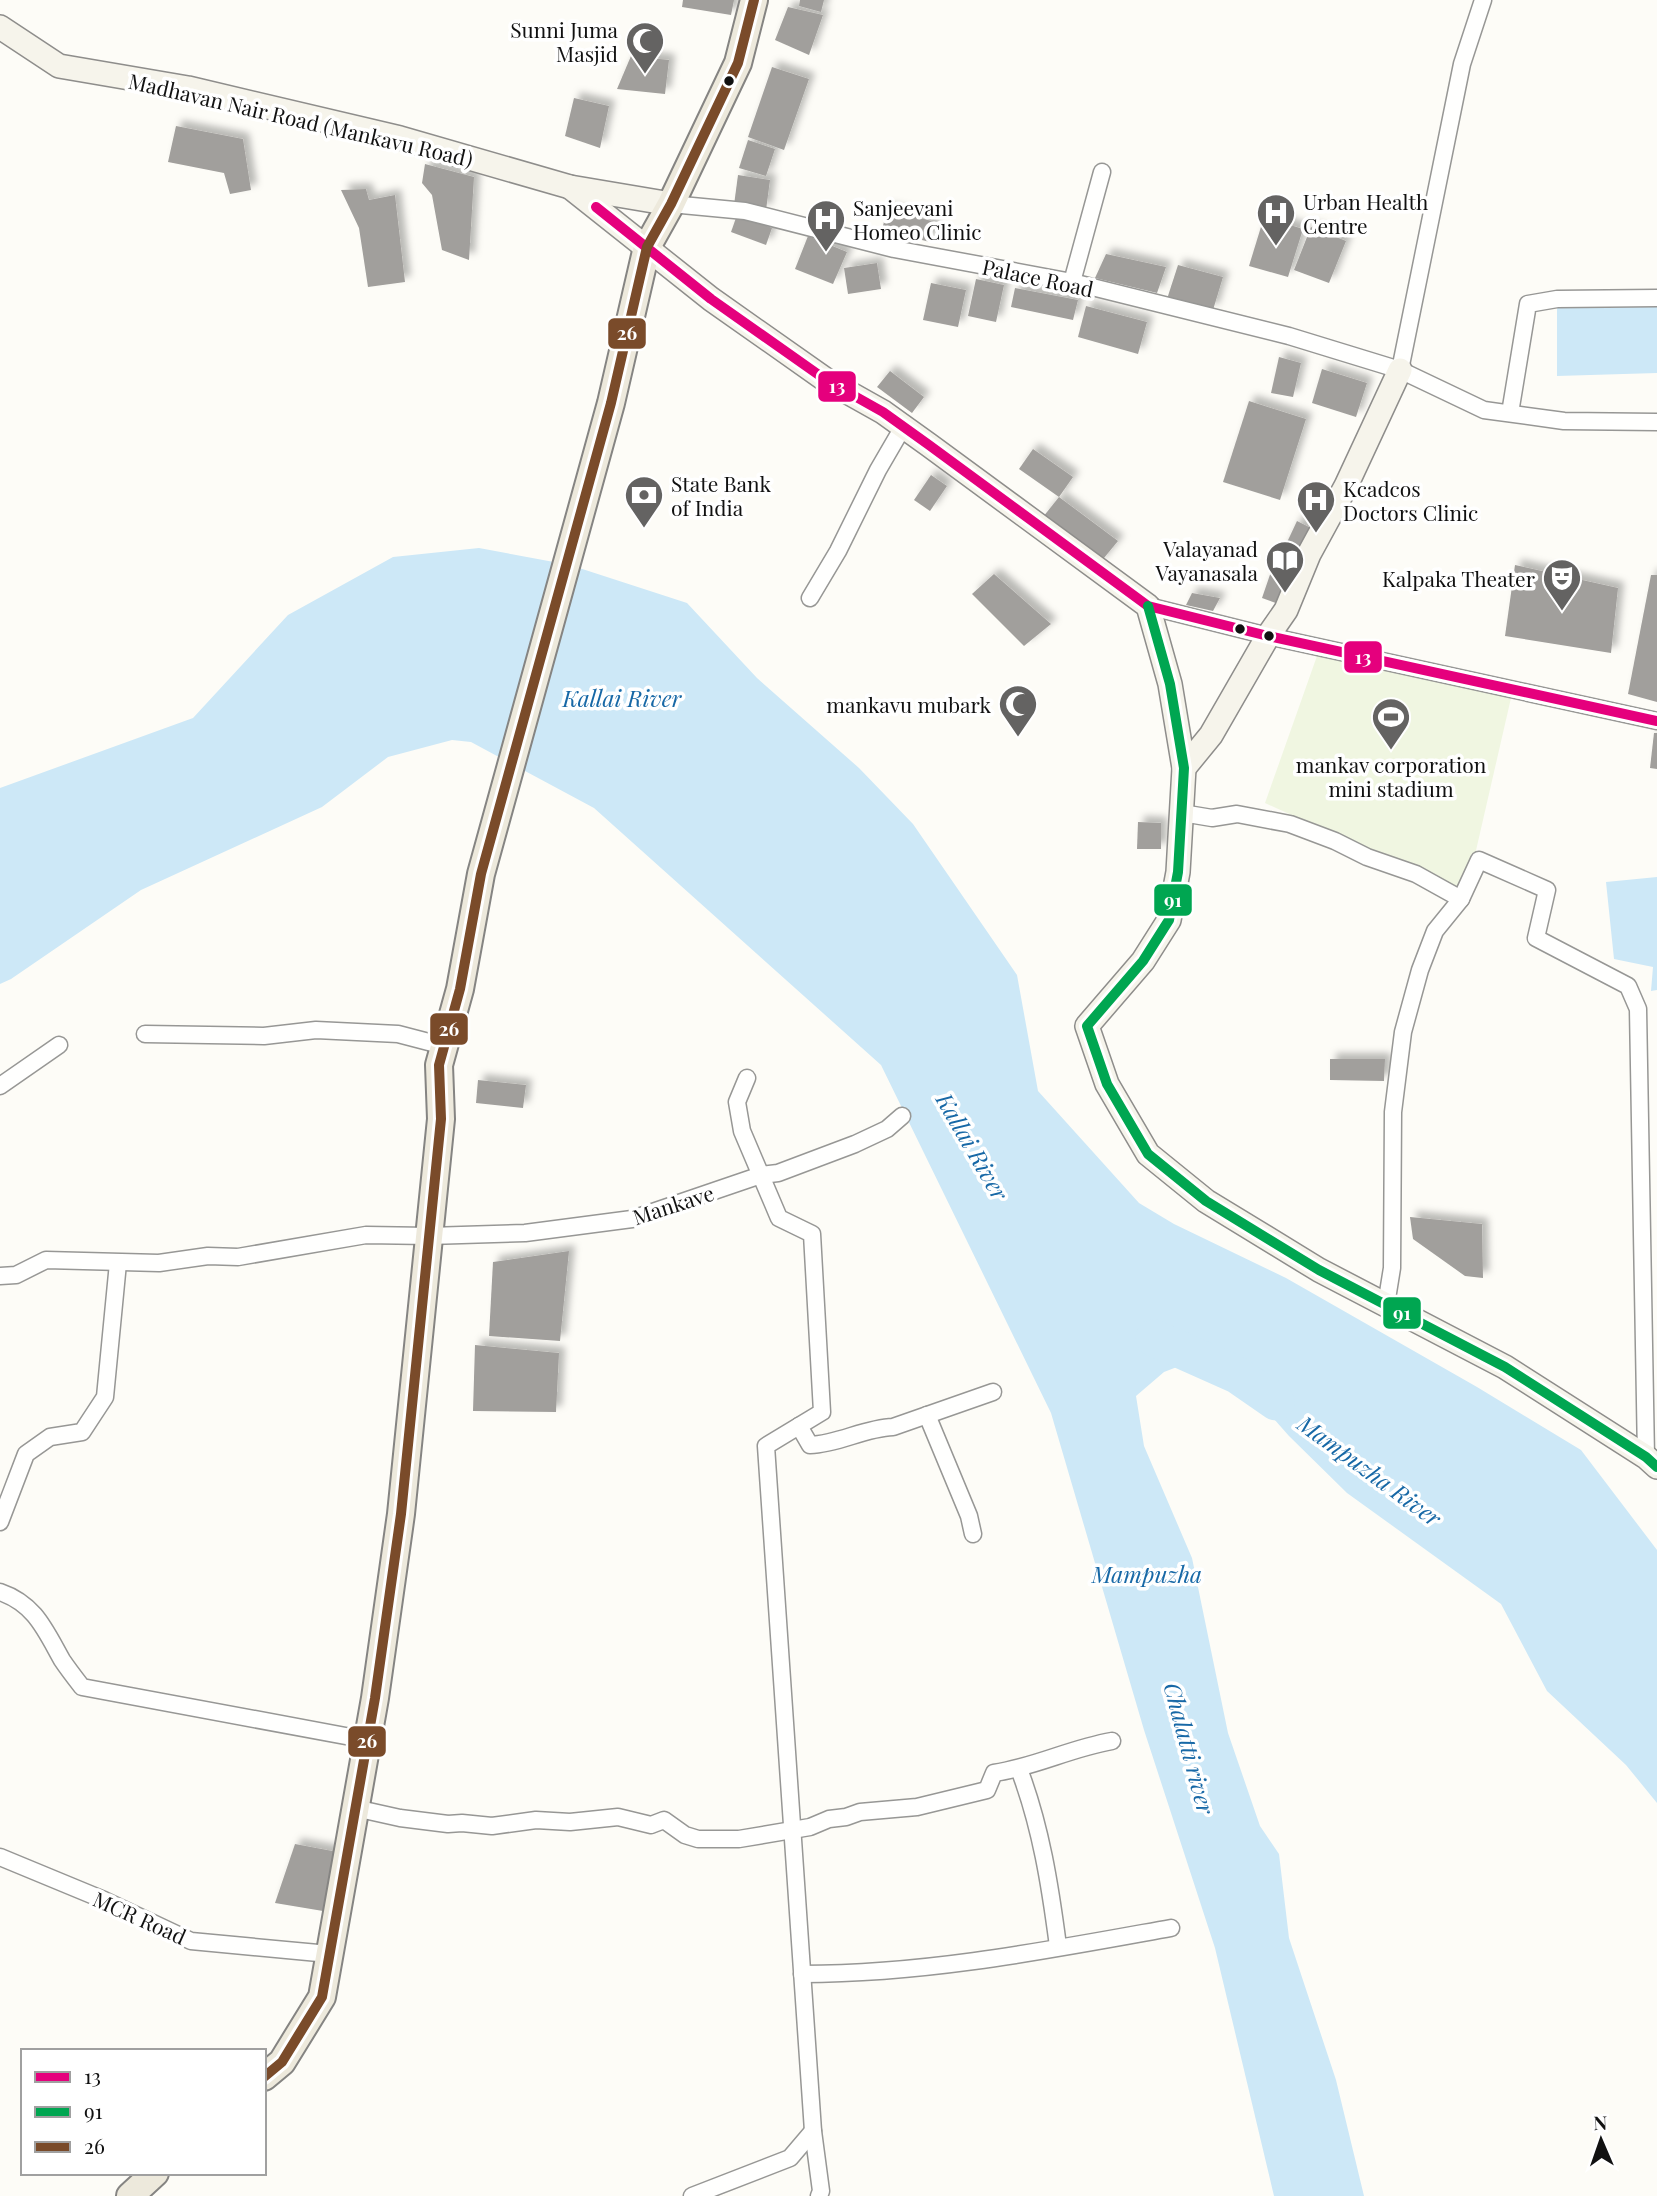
<svg xmlns="http://www.w3.org/2000/svg" width="1657" height="2196" font-family="'Playfair Display',serif">
<defs>
<filter id="shadow"><feDropShadow dx="6" dy="-6" stdDeviation="3.5" flood-color="#0004"/></filter>
</defs>
<rect width="100%" height="100%" fill="#fdfcf7"/>
<path fill="#f0f6e1" d="M1317 656 1511 698 1466 894 1265 803Z"/>
<g fill="#cde8f7">
<path d="M1657 295V373L1557 376V299Z"/>
<path d="M479 548 570 565 687 603 757 678 859 768 913 824 1017 975 1038 1091 1139 1203 1174 1224 1286 1278 1477 1387 1581 1450 1657 1550V1803L1626 1765 1547 1691 1501 1604 1347 1493 1289 1436 1231 1370 1208 1355 1164 1372 1136 1396 1144 1446 1192 1558 1228 1733 1260 1826 1279 1854 1289 1938 1336 2080 1364 2196H1274L1215 1948 1144 1730 1051 1413 881 1065 594 808 471 742 452 740 388 757 322 807 141 890 11 979 0 984V788L193 718 288 615 393 557Z"/>
<path d="M1657 877V990L1651 991 1653 967 1614 959 1606 882Z"/>
</g>
<g fill="none" stroke-linecap="round" stroke-linejoin="round">
<path stroke="#cde8f7" stroke-width="37" d="M1154 1338 1237 1375 1276 1402"/>
</g>
<g fill="#a19f9c" filter="url(#shadow)">
<path d="M683 0H734L731 15 682 7Z"/>
<path d="M800 0H824L821 12 799 6Z"/>
<path d="M788 7 823 15 809 55 775 40Z"/>
<path d="M631 56 669 60 665 94 617 89Z"/>
<path d="M772 67 809 79 784 150 748 137Z"/>
<path d="M574 98 609 106 600 148 565 136Z"/>
<path d="M176 126 243 139 251 190 230 194 224 173 168 162Z"/>
<path d="M748 140 775 149 766 176 739 168Z"/>
<path d="M425 164 474 177 469 260 442 250 432 195 422 183Z"/>
<path d="M738 175 770 180 766 210 734 205Z"/>
<path d="M366 189 369 200 395 195 405 282 368 287 359 228 341 190Z"/>
<path d="M887 209 935 222 930 242 882 230Z"/>
<path d="M737 215 772 228 766 245 731 232Z"/>
<path d="M1264 217 1303 229 1288 277 1249 266Z"/>
<path d="M1311 227 1346 241 1329 283 1294 270Z"/>
<path d="M808 236 847 252 833 284 795 269Z"/>
<path d="M1106 254 1166 267 1157 293 1095 278Z"/>
<path d="M877 263 881 289 848 294 844 268Z"/>
<path d="M1178 265 1223 277 1213 310 1167 299Z"/>
<path d="M976 279 1004 285 996 322 968 316Z"/>
<path d="M931 283 966 290 958 327 923 320Z"/>
<path d="M1015 288 1078 300 1073 320 1011 307Z"/>
<path d="M1086 306 1147 322 1138 354 1078 337Z"/>
<path d="M1279 357 1301 363 1293 397 1271 393Z"/>
<path d="M1322 369 1367 383 1356 417 1312 403Z"/>
<path d="M890 371 924 397 912 413 877 387Z"/>
<path d="M1249 401 1306 419 1280 500 1223 482Z"/>
<path d="M1033 449 1073 477 1059 497 1019 469Z"/>
<path d="M931 475 947 486 930 511 914 500Z"/>
<path d="M1059 497 1118 541 1099 564 1043 517Z"/>
<path d="M1297 521 1315 530 1298 564 1281 555Z"/>
<path d="M1275 560 1297 568 1284 606 1262 598Z"/>
<path d="M1515 565 1618 588 1611 653 1505 636Z"/>
<path d="M994 574 1051 624 1024 646 972 594Z"/>
<path d="M1651 575H1657V702L1628 694Z"/>
<path d="M1192 593 1220 598 1213 611 1186 605Z"/>
<path d="M1654 733H1657V769L1650 768Z"/>
<path d="M1138 822 1161 823V849H1137Z"/>
<path d="M1330 1059H1385L1384 1081 1330 1080Z"/>
<path d="M478 1080 526 1085 523 1108 476 1103Z"/>
<path d="M1410 1217 1482 1224 1483 1278 1465 1276 1413 1239Z"/>
<path d="M569 1251 560 1341 489 1336 493 1262Z"/>
<path d="M475 1345 559 1353 556 1412 473 1411Z"/>
<path d="M295 1844 343 1853 323 1911 275 1903Z"/>
</g>
<g fill="none" stroke-linecap="round" stroke-linejoin="round">
<g stroke="#979795" stroke-width="19">
<g id="street">
<path d="M671 204 745 211 894 249 1072 282 1289 336 1400 370 1484 410 1564 421 1657 422"/>
<path d="M1072 282 1102 172"/>
<path d="M1400 370 1462 64 1483 0"/>
<path d="M1510 413 1528 304 1557 299 1657 298"/>
<path d="M810 598 838 551 878 470 903 427"/>
<path d="M1148 606 1268 636 1657 721"/>
<path d="M1182 813 1212 818 1237 814 1290 824 1335 841 1367 857 1416 874 1461 899 1435 931 1420 970 1403 1032 1393 1112 1392 1268 1386 1305"/>
<path d="M1461 899 1479 860 1547 890 1536 938 1628 986 1638 1009 1646 1457"/>
<path d="M145 1034 264 1036 316 1030 398 1034 444 1046"/>
<path d="M747 1078 737 1102 742 1131 779 1218 812 1234 822 1412 766 1446 813 2131 821 2191 819 2196"/>
<path d="M0 1086 59 1045"/>
<path d="M0 1276 16 1275 46 1260 159 1263 208 1256 238 1257 366 1235 429 1236 525 1233 632 1219 761 1175 778 1173 855 1144 887 1129 902 1116"/>
<path d="M927 1415 969 1516 973 1534"/>
<path d="M799 1426 810 1445C839 1444 864 1428 893 1427L993 1392"/>
<path d="M0 1522 26 1454 50 1437 82 1432 105 1397 118 1263"/>
<path d="M0 1592C35 1604 45 1630 62 1660 68 1669 75 1678 82 1687L367 1740"/>
<path d="M1019 1769C1041 1827 1050 1885 1058 1946"/>
<path d="M355 1808 400 1818 448 1824 462 1823 492 1826 536 1820 570 1822 618 1817 651 1825 664 1820 685 1835 698 1839H739L810 1827 829 1819 846 1817 860 1812 917 1807 987 1790 994 1773C1035 1767 1071 1748 1112 1741"/>
<path d="M0 1857 104 1900 191 1941 329 1954"/>
<path d="M802 1974C927 1974 1049 1950 1171 1928"/>
<path d="M692 2196 790 2158 813 2131"/>
</g>
</g>
<g stroke="#8e8d8b" stroke-width="26">
<g id="secondary">
<path d="M0 27 59 66 188 88 400 138 570 187 671 204"/>
<path d="M570 187 711 299 826 380 883 412 929 445 1148 606 1170 684 1184 768 1178 872 1169 920 1143 961 1087 1026 1107 1084 1148 1154 1206 1201 1319 1270 1505 1367 1646 1457 1657 1467"/>
<path d="M1184 768 1211 735 1268 636 1286 610 1309 554 1346 486 1400 370"/>
</g>
</g>
<g stroke="#858482" stroke-width="30">
<g id="primary">
<path d="M264 2077 282 2062 322 1997 375 1698 401 1514 441 1119 439 1065 460 989 481 874 611 403 647 247 671 204 738 63 754 0"/>
<path d="M130 2196 155 2173"/>
</g>
</g>
<use href="#street" stroke="#fffffe" stroke-width="16"/>
<use href="#secondary" stroke="#f6f4eb" stroke-width="23"/>
<use href="#primary" stroke="#ede9dc" stroke-width="26"/>
<g stroke="#fff" stroke-width="16">
<path id="bus-1" d="M596 207 711 299 826 380 883 412 929 445 1148 606 1268 636 1657 721"/>
</g>
<g stroke="#fff" stroke-width="16">
<path id="bus-2" d="M1148 606 1170 684 1184 768 1178 872 1169 920 1143 961 1087 1026 1107 1084 1148 1154 1206 1201 1319 1270 1505 1367 1646 1457 1657 1467"/>
</g>
<g stroke="#fff" stroke-width="16">
<path id="bus-3" d="M264 2077 282 2062 322 1997 375 1698 401 1514 441 1119 439 1065 460 989 481 874 611 403 647 247 671 204 738 63 754 0"/>
</g>
<use href="#bus-1" stroke="#e5007d" stroke-width="10"/>
<use href="#bus-2" stroke="#00a651" stroke-width="10"/>
<use href="#bus-3" stroke="#7a4b2a" stroke-width="10"/>
</g>
<defs>
<g id="mosque-pin" transform="scale(2.0125)"><path d="M0 17L-7.5 6A9.5 9.5 0 1 1 7.5 6Z" fill="#646362" stroke="#fff"/><path d="M3.5-4.9A6 6 0 1 0 3.5 4.9A5 5 0 1 1 3.5-4.9Z" fill="#fff"/></g>
<g id="hospital-pin" transform="scale(2.0125)"><path d="M0 17L-7.5 6A9.5 9.5 0 1 1 7.5 6Z" fill="#646362" stroke="#fff"/><path d="M-5-5h3v3.5h4V-5h3V5h-3V1.5h-4V5h-3Z" fill="#fff"/></g>
<g id="bank-pin" transform="scale(2.0125)"><path d="M0 17L-7.5 6A9.5 9.5 0 1 1 7.5 6Z" fill="#646362" stroke="#fff"/><path d="M-6-4H6V4H-6ZM0-2.3a2.3 2.3 0 1 0 0 4.6a2.3 2.3 0 1 0 0-4.6Z" fill="#fff"/></g>
<g id="library-pin" transform="scale(2.0125)"><path d="M0 17L-7.5 6A9.5 9.5 0 1 1 7.5 6Z" fill="#646362" stroke="#fff"/><path d="M-6-4Q-3-5.5-.7-3.5V5Q-3 3-6 4ZM6-4Q3-5.5 .7-3.5V5Q3 3 6 4Z" fill="#fff"/></g>
<g id="theatre-pin" transform="scale(2.0125)"><path d="M0 17L-7.5 6A9.5 9.5 0 1 1 7.5 6Z" fill="#646362" stroke="#fff"/><path d="M-5-5.5Q0-4 5-5.5V0Q5 5 0 6Q-5 5-5 0ZM-3.3-2.5H-1v1.5H-3.3ZM1-2.5H3.3v1.5H1ZM-2.8 1Q0 5.5 2.8 1Z" fill="#fff"/></g>
<g id="stadium-pin" transform="scale(2.0125)"><path d="M0 17L-7.5 6A9.5 9.5 0 1 1 7.5 6Z" fill="#646362" stroke="#fff"/><path d="M0-5a6.5 5 0 1 0 0 10a6.5 5 0 1 0 0-10ZM-3.5-1.8h7v3.6h-7Z" fill="#fff"/></g>
</defs>
<g fill-rule="evenodd">
<use href="#mosque-pin" x="645" y="41"/>
<use href="#hospital-pin" x="1276" y="213"/>
<use href="#hospital-pin" x="826" y="219"/>
<use href="#bank-pin" x="644" y="495"/>
<use href="#hospital-pin" x="1316" y="500"/>
<use href="#library-pin" x="1285" y="560"/>
<use href="#theatre-pin" x="1562" y="578"/>
<use href="#mosque-pin" x="1018" y="704"/>
<use href="#stadium-pin" x="1391" y="717"/>
</g>
<g fill="#111" stroke="#fff" stroke-width="2.5">
<circle cx="729" cy="81" r="6"/>
<circle cx="1240" cy="629" r="6"/>
<circle cx="1269" cy="636" r="6"/>
</g>
<g text-anchor="middle" dominant-baseline="central" stroke-width="7" stroke-linejoin="round" paint-order="stroke">
<g font-size="21" fill="#111" stroke="#fff" text-anchor="end">
<text x="618" y="29">Sunni Juma<tspan x="618" dy="24">Masjid</tspan></text>
<text x="1303" y="201" text-anchor="start">Urban Health<tspan x="1303" dy="24">Centre</tspan></text>
<text x="853" y="207" text-anchor="start">Sanjeevani<tspan x="853" dy="24">Homeo Clinic</tspan></text>
<text x="671" y="483" text-anchor="start">State Bank<tspan x="671" dy="24">of India</tspan></text>
<text x="1343" y="488" text-anchor="start">Kcadcos<tspan x="1343" dy="24">Doctors Clinic</tspan></text>
<text x="1258" y="548">Valayanad<tspan x="1258" dy="24">Vayanasala</tspan></text>
<text x="1535" y="578">Kalpaka Theater</text>
<text x="991" y="704">mankavu mubark</text>
<text x="1391" y="764" text-anchor="middle">mankav corporation<tspan x="1391" dy="24">mini stadium</tspan></text>
</g>
<g font-size="21" fill="#111" stroke="#fff">
<text transform="translate(301 119) rotate(13)">Madhavan Nair Road (Mankavu Road)</text>
<text transform="translate(1038 277) rotate(12)">Palace Road</text>
<text transform="translate(673 1204) rotate(-18)">Mankave</text>
<text transform="translate(140 1917) rotate(24)">MCR Road</text>
</g>
<g font-size="23" font-style="italic" fill="#1768a6" stroke="#fff">
<text x="622" y="697">Kallai River</text>
<text transform="translate(973 1146) rotate(60)">Kallai River</text>
<text transform="translate(1370 1470) rotate(36)">Mampuzha River</text>
<text x="1147" y="1573">Mampuzha</text>
<text transform="translate(1190 1748) rotate(75)">Chalatti river</text>
</g>
</g>
<g stroke="#fff" stroke-width="2.5">
<rect x="607" y="317" width="40" height="33" rx="7" fill="#7a4b2a"/>
<rect x="817" y="370" width="40" height="33" rx="7" fill="#e5007d"/>
<rect x="1343" y="640" width="40" height="34" rx="7" fill="#e5007d"/>
<rect x="1153" y="883" width="40" height="34" rx="7" fill="#00a651"/>
<rect x="429" y="1012" width="40" height="34" rx="7" fill="#7a4b2a"/>
<rect x="1382" y="1296" width="40" height="34" rx="7" fill="#00a651"/>
<rect x="347" y="1725" width="40" height="33" rx="7" fill="#7a4b2a"/>
</g>
<g font-size="19" text-anchor="middle" font-weight="bold" fill="#fff">
<text x="627" y="340">26</text>
<text x="837" y="393">13</text>
<text x="1363" y="664">13</text>
<text x="1173" y="907">91</text>
<text x="449" y="1036">26</text>
<text x="1402" y="1320">91</text>
<text x="367" y="1748">26</text>
</g>
<rect x="21" y="2049" width="245" height="126" fill="#ffffff" stroke="#a0a0a0" stroke-width="2"/>
<rect x="35" y="2072" width="35" height="10" fill="#e5007d" stroke="#a0a0a0" stroke-width="2"/>
<text x="84" y="2084" font-size="21" fill="#111111">13</text>
<rect x="35" y="2107" width="35" height="10" fill="#00a651" stroke="#a0a0a0" stroke-width="2"/>
<text x="84" y="2119" font-size="21" fill="#111111">91</text>
<rect x="35" y="2142" width="35" height="10" fill="#7a4b2a" stroke="#a0a0a0" stroke-width="2"/>
<text x="84" y="2154" font-size="21" fill="#111111">26</text>
<g transform="translate(1601 2140) rotate(358)" stroke="#ffffff" stroke-width="5" paint-order="stroke">
<path d="M0-5L12 26L0 18L-12 26Z" fill="#111111"/>
<text y="-10" font-size="19" font-weight="bold" text-anchor="middle" fill="#111111">N</text>
</g>
</svg>
